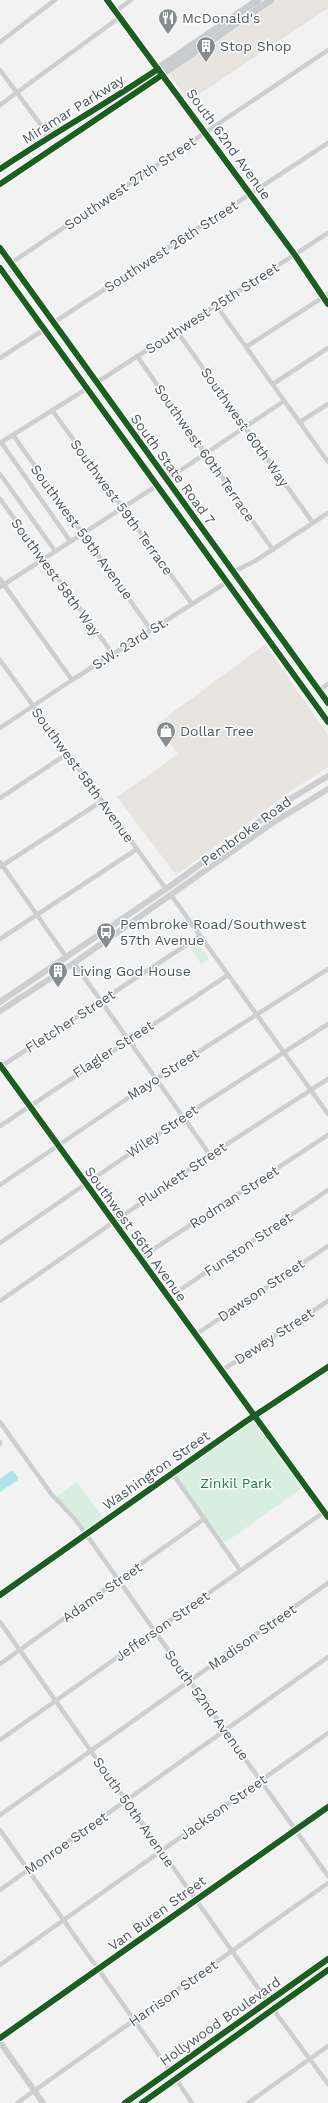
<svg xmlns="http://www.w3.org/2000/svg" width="328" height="2103" font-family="'Work Sans',sans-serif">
<rect width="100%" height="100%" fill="#f2f2f2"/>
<g fill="#e7e4e0">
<path d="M279 0H328V8L189 101 169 74Z"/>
<path d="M265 644 328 735V767L294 789 176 875 117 797 178 754 157 724Z"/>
</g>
<g fill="#d8efdf">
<path d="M198 943 209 959 201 964 190 948Z"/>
<path d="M250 1422 256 1424 302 1484V1488L226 1542 223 1541 177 1478V1473Z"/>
<path d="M77 1482 104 1519 90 1529H85L73 1513 56 1497Z"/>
</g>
<path fill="#b0e3eb" d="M11 1471H13L18 1477V1480L0 1492V1479Z"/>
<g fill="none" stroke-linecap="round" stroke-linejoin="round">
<g stroke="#ccced0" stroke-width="4.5">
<path d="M116 11 131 0"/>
<path d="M0 42 55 0"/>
<path d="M0 70 49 136"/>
<path d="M0 105 120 17"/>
<path d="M11 263 328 50"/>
<path d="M216 305 328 462"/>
<path d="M53 323 328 143"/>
<path d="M176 330 313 523"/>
<path d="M246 347 328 294"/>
<path d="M137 356 273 550"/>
<path d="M0 358 45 329"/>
<path d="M96 383 328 233"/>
<path d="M273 384 328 348"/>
<path d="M52 410 192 604"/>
<path d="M300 422 328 404"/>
<path d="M13 435 151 630"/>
<path d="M1 442 70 541"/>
<path d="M0 443 88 388"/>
<path d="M0 474 55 551"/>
<path d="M166 480 284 401"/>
<path d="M0 499 113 654"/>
<path d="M233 572 255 561 328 513"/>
<path d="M0 579 72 680"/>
<path d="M0 587 158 485"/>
<path d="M0 660 166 889"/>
<path d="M319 690 328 684"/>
<path d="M0 728 72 680 227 582"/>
<path d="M0 798 67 754"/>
<path d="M0 862 67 958"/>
<path d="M0 867 102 801"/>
<path d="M171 895 328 1114"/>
<path d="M0 939 137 849"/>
<path d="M74 963 210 1155"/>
<path d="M0 1067 200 936"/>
<path d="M0 1126 228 975"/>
<path d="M0 1185 156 1079 328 969"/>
<path d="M0 1243 183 1117 328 1024"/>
<path d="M140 1258 328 1135"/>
<path d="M168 1298 328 1190"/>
<path d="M0 1301 210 1155 328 1079"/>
<path d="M195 1335 328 1246"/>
<path d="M221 1371 328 1301"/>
<path d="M0 1422 52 1495 74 1518 86 1534 328 1876"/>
<path d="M0 1442V1444"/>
<path d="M171 1476 175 1477 240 1570"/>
<path d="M0 1622 268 2002"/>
<path d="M0 1664 204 1519"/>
<path d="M0 1740 324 1512"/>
<path d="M0 1815 328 1583"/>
<path d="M0 1830 170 2071"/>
<path d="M0 1890 328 1657"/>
<path d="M0 1965 328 1733"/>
<path d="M273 2009 328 2084"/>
<path d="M0 2038 328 1807"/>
<path d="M176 2079 192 2103"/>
<path d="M17 2103 328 1883"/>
<path d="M248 2103 328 2046"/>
</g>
<g stroke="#ccced0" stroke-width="6">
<path d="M107 0 295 255 328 304"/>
<path d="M0 1002 166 889 290 799 328 776"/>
<path d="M0 1011 74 963 271 824 328 789"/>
<path d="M0 1065 328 1517"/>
<path d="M0 1595 245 1422 328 1367"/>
<path d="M0 2042 43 2103"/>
</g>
<g stroke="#c8ccce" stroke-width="7">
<path d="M0 169 49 136 115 98 258 0"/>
<path d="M0 184 271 0"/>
<path d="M0 248 328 703"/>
<path d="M0 268 328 722"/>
</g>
<g stroke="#bdc2c6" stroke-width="8">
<path d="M125 2103 328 1959"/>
<path d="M142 2103 328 1970"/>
</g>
<g stroke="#fff" stroke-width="8">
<g id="cycleway">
<path d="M107 0 295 255 328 304"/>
<path d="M0 169C52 134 106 104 158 69"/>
<path d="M0 184 162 75"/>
<path d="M0 248 328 703"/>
<path d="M0 268 328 722"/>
<path d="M0 1065 328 1517"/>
<path d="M0 1595 245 1422 328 1367"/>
<path d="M0 2038 328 1807"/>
<path d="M125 2103 328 1959"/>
<path d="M142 2103 328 1970"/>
</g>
</g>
<use href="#cycleway" stroke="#1b5e20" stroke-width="6"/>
</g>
<defs>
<g id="restaurant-pin" transform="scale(1)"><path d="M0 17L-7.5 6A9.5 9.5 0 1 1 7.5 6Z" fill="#858d91" stroke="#fff"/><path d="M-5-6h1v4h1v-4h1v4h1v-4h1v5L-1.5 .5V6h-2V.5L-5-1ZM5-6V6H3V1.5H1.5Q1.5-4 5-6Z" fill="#fff"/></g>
<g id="building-pin" transform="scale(1)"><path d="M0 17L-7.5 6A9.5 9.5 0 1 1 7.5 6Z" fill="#858d91" stroke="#fff"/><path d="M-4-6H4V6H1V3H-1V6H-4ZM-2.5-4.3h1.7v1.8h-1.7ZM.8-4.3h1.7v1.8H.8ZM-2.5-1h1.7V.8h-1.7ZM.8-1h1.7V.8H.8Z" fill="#fff"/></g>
<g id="shop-pin" transform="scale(1)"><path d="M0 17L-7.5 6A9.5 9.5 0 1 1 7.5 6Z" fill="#858d91" stroke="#fff"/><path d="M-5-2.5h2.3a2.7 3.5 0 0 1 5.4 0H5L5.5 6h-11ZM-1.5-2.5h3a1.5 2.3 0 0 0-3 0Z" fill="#fff"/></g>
<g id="bus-pin" transform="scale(1)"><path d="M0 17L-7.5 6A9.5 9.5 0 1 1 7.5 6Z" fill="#858d91" stroke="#fff"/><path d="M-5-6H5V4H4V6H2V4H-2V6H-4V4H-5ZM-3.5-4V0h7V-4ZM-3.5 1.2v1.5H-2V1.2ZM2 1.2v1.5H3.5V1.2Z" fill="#fff"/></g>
</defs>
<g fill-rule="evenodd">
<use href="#restaurant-pin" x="168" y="18"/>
<use href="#building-pin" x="206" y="46"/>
<use href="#shop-pin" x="166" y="731"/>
<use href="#bus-pin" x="106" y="932"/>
<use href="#building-pin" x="58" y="971"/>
</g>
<g text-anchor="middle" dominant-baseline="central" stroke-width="3" stroke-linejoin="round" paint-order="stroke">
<g font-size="14" fill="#4a565d" stroke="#fff" text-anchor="start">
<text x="182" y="18">McDonald's</text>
<text x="220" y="46">Stop Shop</text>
<text x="180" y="731">Dollar Tree</text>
<text x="120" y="924">Pembroke Road/Southwest<tspan x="120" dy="16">57th Avenue</tspan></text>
<text x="72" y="971">Living God House</text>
</g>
<g font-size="14" fill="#4a565d" stroke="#fff">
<text transform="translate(73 109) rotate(-32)">Miramar Parkway</text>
<text transform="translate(229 144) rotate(54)">South 62nd Avenue</text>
<text transform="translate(130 183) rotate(-34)">Southwest 27th Street</text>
<text transform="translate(171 246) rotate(-33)">Southwest 26th Street</text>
<text transform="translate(212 308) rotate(-33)">Southwest 25th Street</text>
<text transform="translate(245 427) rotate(55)">Southwest 60th Way</text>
<text transform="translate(205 453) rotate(55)">Southwest 60th Terrace</text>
<text transform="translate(173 469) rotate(54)">South State Road 7</text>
<text transform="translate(122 507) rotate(54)">Southwest 59th Terrace</text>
<text transform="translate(82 532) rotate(54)">Southwest 59th Avenue</text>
<text transform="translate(56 577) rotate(54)">Southwest 58th Way</text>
<text transform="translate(130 643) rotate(-32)">S.W. 23rd St.</text>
<text transform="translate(83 775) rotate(54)">Southwest 58th Avenue</text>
<text transform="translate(246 831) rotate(-36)">Pembroke Road</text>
<text transform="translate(70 1021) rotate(-33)">Fletcher Street</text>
<text transform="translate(113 1049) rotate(-33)">Flagler Street</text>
<text transform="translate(163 1074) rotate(-33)">Mayo Street</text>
<text transform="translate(162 1131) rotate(-34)">Wiley Street</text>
<text transform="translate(182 1174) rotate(-34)">Plunkett Street</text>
<text transform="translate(234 1197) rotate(-33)">Rodman Street</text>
<text transform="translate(136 1234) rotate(54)">Southwest 56th Avenue</text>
<text transform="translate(248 1244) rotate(-34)">Funston Street</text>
<text transform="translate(261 1290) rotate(-34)">Dawson Street</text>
<text transform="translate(274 1336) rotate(-33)">Dewey Street</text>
<text transform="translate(156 1470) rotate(-35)">Washington Street</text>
<text transform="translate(102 1592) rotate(-35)">Adams Street</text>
<text transform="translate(162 1626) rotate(-35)">Jefferson Street</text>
<text transform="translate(252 1637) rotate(-35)">Madison Street</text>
<text transform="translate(207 1705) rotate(54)">South 52nd Avenue</text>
<text transform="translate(223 1807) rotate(-35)">Jackson Street</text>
<text transform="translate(134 1812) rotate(55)">South 50th Avenue</text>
<text transform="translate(66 1843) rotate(-35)">Monroe Street</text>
<text transform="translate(157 1913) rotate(-36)">Van Buren Street</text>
<text transform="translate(173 1993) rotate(-35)">Harrison Street</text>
<text transform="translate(220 2021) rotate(-35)">Hollywood Boulevard</text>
</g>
<g font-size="14" fill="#1d7c45" stroke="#fff">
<text x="236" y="1483">Zinkil Park</text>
</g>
</g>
</svg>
